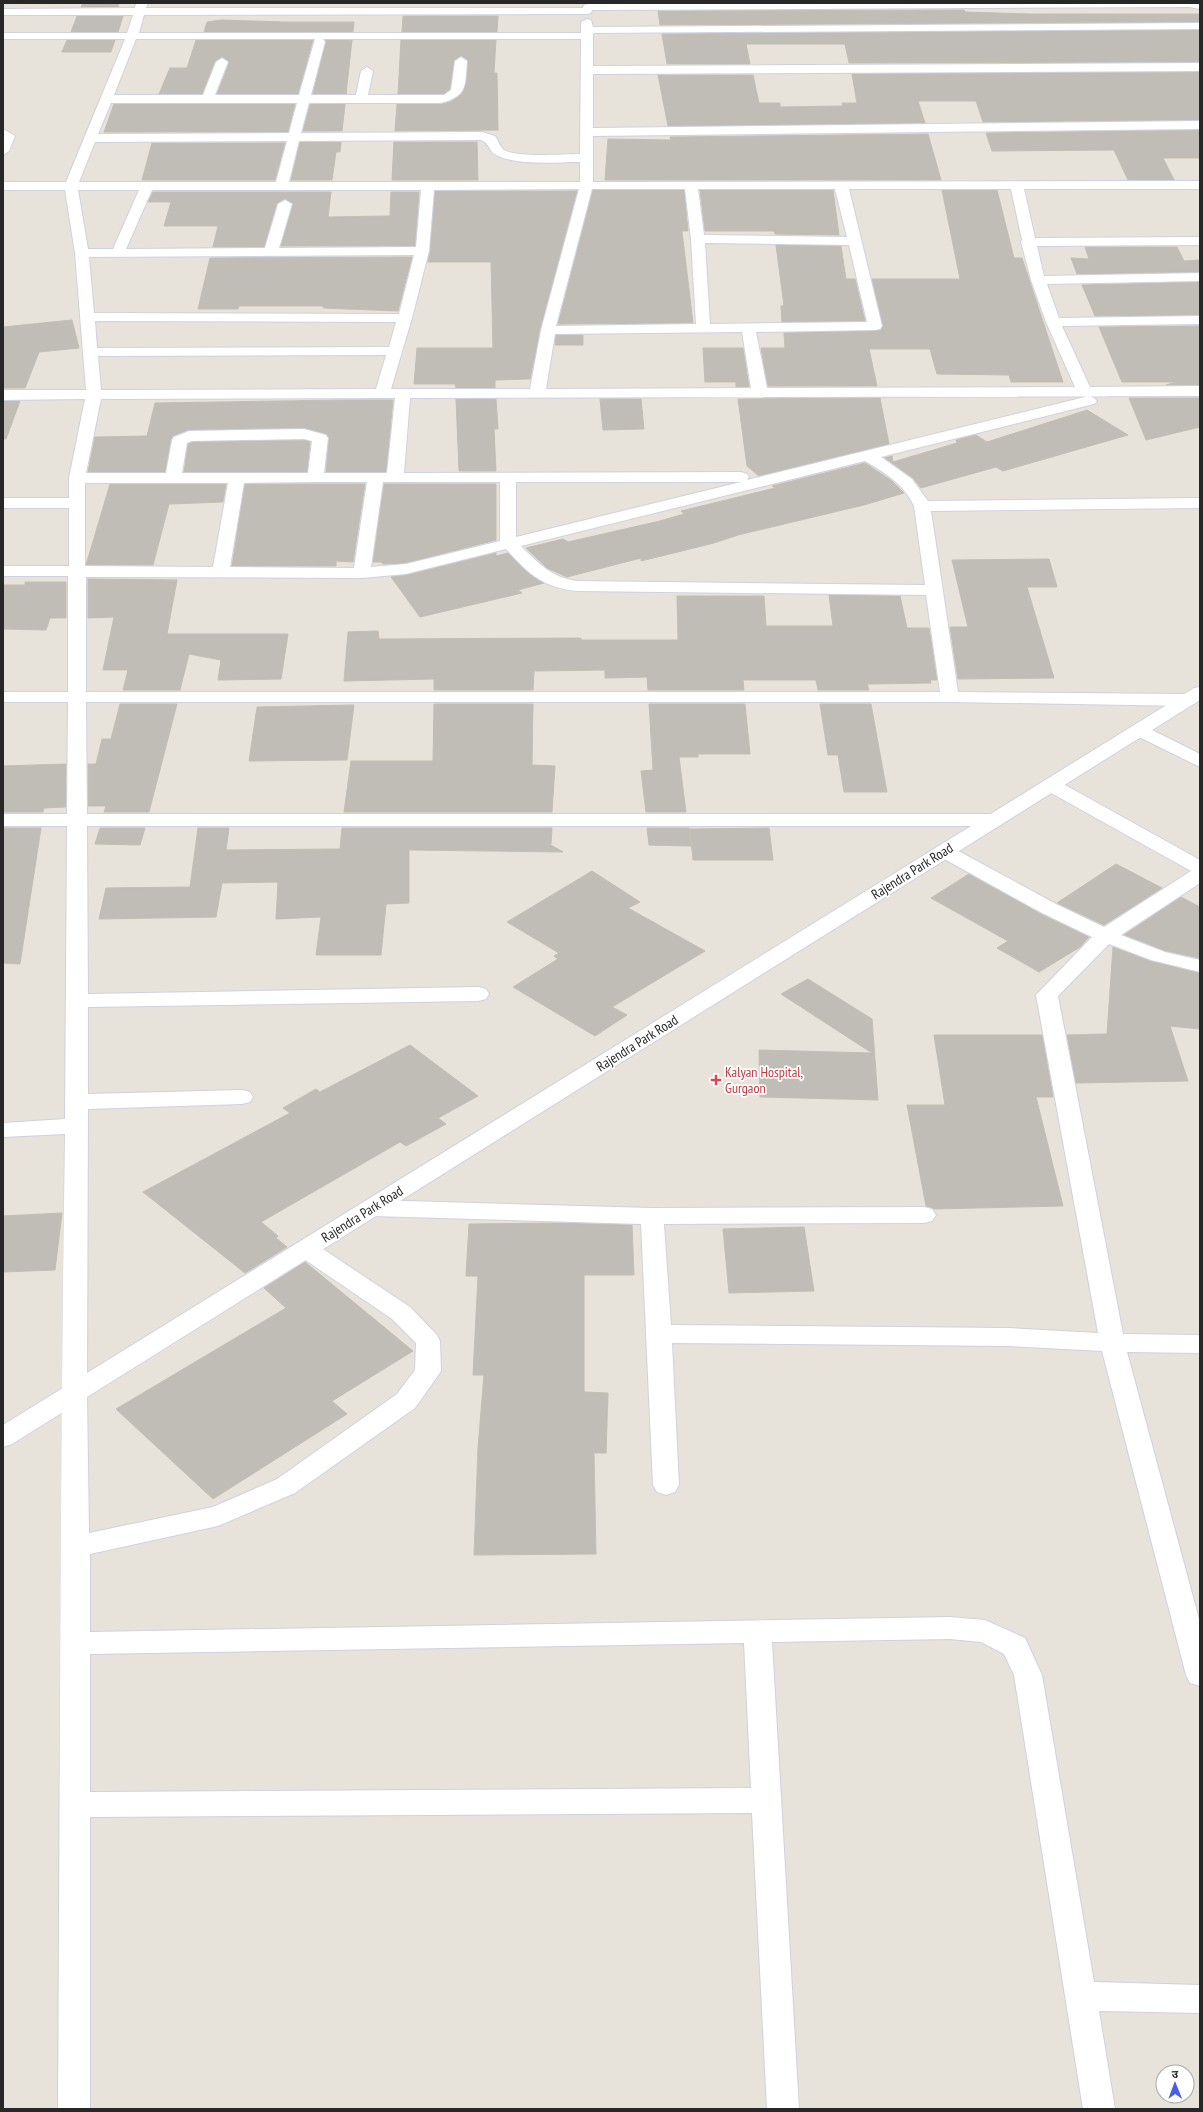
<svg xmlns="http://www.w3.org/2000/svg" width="1203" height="2112" font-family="'PT Sans Narrow','Noto Sans Devanagari',sans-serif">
<rect width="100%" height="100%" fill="#e8e3da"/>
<g fill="#c0bcb6" stroke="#c3beb4">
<path d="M83 3H119L118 7H81Z"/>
<path d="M964 10 965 12 1030 14H1200V22L660 25 658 11Z"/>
<path d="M77 16H123L118 32H71Z"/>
<path d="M403 16H498L497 32H402Z"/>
<path d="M221 20 284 22H354L353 32H204L207 22Z"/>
<path d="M1200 30V62L849 63 845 44H746L750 64H667L662 34Z"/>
<path d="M67 40H115L111 52H62Z"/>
<path d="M196 40H313L298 94H217L229 63 223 57 215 61 202 94H159L170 68H187Z"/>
<path d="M326 40H352L346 94H313Z"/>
<path d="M401 40H496L494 73H497L498 130 395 131 397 104H441L450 102 462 94 466 83 468 61 462 56 454 60 450 89 444 94H398Z"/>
<path d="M1200 72V120L983 122 976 101H918L925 123 668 126 658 75H753L759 103H780V107L843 106 842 103H857L852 74Z"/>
<path d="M114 104H295L288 132H104Z"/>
<path d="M310 104H345L342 131H303Z"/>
<path d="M1200 130V158H1163L1174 180H1128L1114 150 992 151 986 133Z"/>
<path d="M928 134 941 180H605L608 139 671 140 670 137Z"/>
<path d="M300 142H341L340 152H336L332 180H291Z"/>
<path d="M394 142H477L478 180H392Z"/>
<path d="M152 143H285L275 180H142Z"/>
<path d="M593 190H684L688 231H682L693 323 558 324Z"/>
<path d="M700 190H833L839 235 775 234 774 231H705Z"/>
<path d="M942 190H997L1014 258H1022L1063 382H1011L1009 375 937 374 930 349H869L877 386H768L761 348H785L784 333 881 330 883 326 872 279H960Z"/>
<path d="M435 191H577L540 330 530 379 495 380V388H456L455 384H414L417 348H493L491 262H428L430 251Z"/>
<path d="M153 192H331L328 217 390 216 391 192H419L415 246H281L293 204 284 199 277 204 264 247H213L218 226H164L171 202H148Z"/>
<path d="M776 245 841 246 846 279H855L865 321 782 322 781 306H784Z"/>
<path d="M1085 247H1177L1184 261 1200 260V272L1077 274 1071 258 1089 259Z"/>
<path d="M412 257 398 311 323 308 324 306H239L238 309H198L210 258Z"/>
<path d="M1200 282V315L1095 316 1082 285Z"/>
<path d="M72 320 79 348 39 352 25 388H3V327Z"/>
<path d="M1200 326V385H1166L1176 382H1122L1099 327Z"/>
<path d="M556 335H583V345H555Z"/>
<path d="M703 348H743L749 387H736V382H705Z"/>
<path d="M880 398 889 444 759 476 747 466 738 399Z"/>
<path d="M1129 398H1200V427L1146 440Z"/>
<path d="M456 399H496L498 429H494L496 471H459Z"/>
<path d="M600 399H641L644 429 603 430Z"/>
<path d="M342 400H393L386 472H326L329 437 326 434 304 428 189 430 173 436 171 439 165 472H88L95 437 147 436 155 403Z"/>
<path d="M3 401H20L6 439H3Z"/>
<path d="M1087 410 1128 435 1003 471 996 467 921 488 913 478 885 458 892 456 893 462 957 443 956 440 976 435 987 442Z"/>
<path d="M304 440 310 442 307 472H184L188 444 192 442Z"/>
<path d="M865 463 892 481 904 493 864 505 738 535 714 543 641 561V558L567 577 547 568 526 548 563 539 568 542 660 521 684 514 681 511 775 488 772 486Z"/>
<path d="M110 484H226L223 502 169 504 153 565H86Z"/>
<path d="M245 484H365L353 562 336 561V566H232Z"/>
<path d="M384 484H496V540L406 563 383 564 381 562H373Z"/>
<path d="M496 553V556L508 553 528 573 544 583 518 590 522 593 420 617 391 577 406 575Z"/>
<path d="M1049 559 1057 587H1027L1054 678 958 679 950 627H968L952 560Z"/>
<path d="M88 579 177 580 167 634H288L281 679 218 680 221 660 189 654 180 690H123L128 670H103L114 617 88 618Z"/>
<path d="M25 582H66V618H50L46 630 3 629V585H25Z"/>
<path d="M829 595 900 596 907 628H929L937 680H930L931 683 867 684 869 690H818L816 680H743L744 690H648L647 677 605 678V670L534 671 533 690H434V679L344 681 348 632 378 631 379 639 581 638V640H678L677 596H764L766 626H833Z"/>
<path d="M120 704H177L149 812H104L106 806H88V764H96L102 739H111Z"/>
<path d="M434 704H533L532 765 555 766 552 812H344L351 761H433Z"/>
<path d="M649 704H745L750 754H698V757H679L686 812H646L641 771 653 770Z"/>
<path d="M820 704H871L887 792H844L838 755H828Z"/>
<path d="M354 705 347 760 249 761 257 707Z"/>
<path d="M66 764V807L44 808 43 812H3V766Z"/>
<path d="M3 828H41L20 964 3 963Z"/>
<path d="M100 828H145L140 845 95 844Z"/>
<path d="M198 828H229L226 850 340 849 342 828H552L551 844H549L563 852 409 850V903L386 904 381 955H316L321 917 276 919 278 882 222 883 216 917 99 919 106 888 190 887Z"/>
<path d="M647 828H689L691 846 649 845Z"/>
<path d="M769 828 773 860H693L690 829Z"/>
<path d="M1116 864 1162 888 1104 925 1057 903Z"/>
<path d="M592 871 640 902 628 908 705 951 612 1007 627 1015 595 1036 513 987 558 959 554 956 559 953 507 922Z"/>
<path d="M969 874 1041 914 1089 937 1080 947 1039 972 997 948 1008 941 931 898Z"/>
<path d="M1181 897 1200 907V958L1165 951 1124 935Z"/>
<path d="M1113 947 1151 961 1200 973V1029L1170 1026 1188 1081 1076 1083 1067 1035 1107 1034Z"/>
<path d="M808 979 872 1019 878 1100 760 1097 759 1050 872 1053 781 994Z"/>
<path d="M934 1035H1042L1053 1097H1036L1063 1206 934 1209 926 1206 907 1105H945Z"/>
<path d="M410 1045 478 1096 438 1118 446 1124 406 1146 400 1142 261 1222 278 1236 276 1238 287 1247 245 1273 143 1192 290 1113 283 1108 316 1089 320 1092Z"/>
<path d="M62 1213 55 1270 3 1272V1216Z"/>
<path d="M557 1223 632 1225 634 1275H584V1392L608 1393 606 1453H594L596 1554 474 1555 478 1448 484 1375H473L478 1276H466L469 1224Z"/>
<path d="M804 1227 814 1291 729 1293 723 1229Z"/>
<path d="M305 1262 413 1351 332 1401 347 1414 213 1499 116 1409 286 1308 264 1288Z"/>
</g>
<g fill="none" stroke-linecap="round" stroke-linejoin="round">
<g stroke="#cfd1de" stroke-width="2">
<g id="street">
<path d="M136 3H148L146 8H583L584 5 588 4 1200 3V9L1189 7 592 10 591 13 587 14 144 15 139 33H581V22L587 19 591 20 593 27 1200 23V29L593 33V66L1200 63V71L593 74V128L1200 121V129L593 136V182L1200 181V189H1024L1035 238 1200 237V245L1037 246 1044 276 1200 273V281L1047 284 1059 318 1200 316V324L1062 326 1090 387 1200 386V396L410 398 404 473 741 472 747 474 749 477 747 480 1089 396 1094 398 1097 401 1094 404 881 457 912 479 928 501 1200 498V508L931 511 958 692 1188 694 1194 696 1197 700 1194 704 1188 706 950 702H86L87 814H995L1002 816 1005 820 1002 824 995 826H87L88 994 478 987 486 989 489 994 486 999 478 1001 88 1007V1094L242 1090 250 1092 253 1097 250 1102 242 1104 88 1109 87 1393 89 1533 213 1507 277 1479 397 1394 415 1370 416 1343 392 1319 298 1255 294 1249 298 1243 306 1241 314 1243 410 1307 437 1335 440 1341 441 1371 437 1377 415 1408 295 1493 218 1526 90 1554V1632L950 1617 985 1620 1025 1638 1042 1675 1094 1982 1200 1985V2013L1099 2011 1115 2109H1083L1014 1675 1004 1654 981 1642 950 1639 772 1642 799 2109H767L752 1813 90 1817V2109H58C60 1784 60 1459 65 1134L3 1137V1123L65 1119 67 826H3V814H67L68 702H3V692H68V576H3V566H69V508H3V498H69V478L85 399 3 400V390H86L75 253 65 190H3V182H66L125 39H3V33H127L133 15H3V9L135 8ZM136 39H315L299 95H215L228 62 222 58 216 62 203 95H114ZM323 39H581L580 154C563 154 517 158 504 150 500 147 498 140 495 136L482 132 301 133 309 103H441C468 96 465 85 467 61L461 57 455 61 451 90 444 95H368L373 71 367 67 361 71 356 95H311L325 42ZM111 103H297L289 133 98 134ZM481 140C490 143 489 153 498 156 522 166 554 162 580 162V182H289L299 141ZM287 141 276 182H79L95 142ZM579 189 541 330 530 389H391L412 318 429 251 434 190ZM592 189H685L691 239 696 324 556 326ZM698 189H835L847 237 704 235ZM849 189H1011L1022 240 1021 242 1031 280 1046 322 1075 387 767 388 756 332 875 330 880 329 882 326ZM78 190H139L113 249H88ZM152 190H421L416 247 279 248 292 204 285 200 278 204 265 248 126 249ZM705 243 849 245 867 322 710 324ZM414 255 399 314 94 313 89 257ZM95 321 396 322 389 347 97 348ZM742 332 751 388 546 389 555 334ZM386 355 376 389 101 390 98 356ZM381 398H395L387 473H324L328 438 326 435 304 429 189 431 174 437 172 440 166 473H86L101 399ZM304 439 312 441 308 473H182L187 443 192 441ZM865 461C885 473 904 484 914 506L925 585 577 581C552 578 538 563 521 546ZM316 482H367L354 568 230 567 244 483ZM383 482H500V541L406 564 371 567ZM516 482H741L516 537ZM85 483H228L213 567 85 566ZM506 549C529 574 542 587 577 591L926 595 940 692H86V577L362 578 406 574ZM744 1643 751 1788 90 1792V1654Z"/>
<path d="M3 129 15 136 9 151 3 155Z"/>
<path d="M1140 724 1200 754V767L1133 734 1131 730 1133 726Z"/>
<path d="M1051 779 1058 781 1200 860V883L1121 935 1165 952 1200 960V972L1151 960 1109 944 1058 996 1123 1334 1200 1335V1353L1127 1352 1200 1623V1686L1190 1683 1186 1675 1102 1351 1008 1346 672 1343 679 1485 675 1492 666 1495 657 1492 653 1485 641 1224 372 1216 364 1214 360 1208 364 1202 372 1200 652 1208 924 1207 932 1209 936 1215 932 1221 924 1223 664 1224 671 1325 1008 1328 1098 1333 1036 995 1092 937 1042 913 937 855 934 851 937 847 944 845 951 847 1056 904 1104 927 1191 871 1044 789 1041 785 1044 781Z"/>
</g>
</g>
<g stroke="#cfd1de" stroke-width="2">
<path id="secondary" d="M1200 687V700L12 1444 3 1447V1425L1194 688Z"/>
</g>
<use href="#street" fill="#fff" fill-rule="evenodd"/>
<use href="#secondary" fill="#fff" fill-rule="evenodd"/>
</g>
<path fill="#e0444e" stroke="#fff" stroke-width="1.5" d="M714 1074h4v4h4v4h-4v4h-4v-4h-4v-4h4z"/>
<g text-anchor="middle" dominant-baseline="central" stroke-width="3.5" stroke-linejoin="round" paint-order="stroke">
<g font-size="14" fill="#272727" stroke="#fff">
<text transform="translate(912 871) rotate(-32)">Rajendra Park Road</text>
<text transform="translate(637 1043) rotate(-32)">Rajendra Park Road</text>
<text transform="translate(362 1214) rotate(-32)">Rajendra Park Road</text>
</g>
<g font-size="14" fill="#be3a42" stroke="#fff" text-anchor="start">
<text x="725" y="1072">Kalyan Hospital,<tspan x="725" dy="16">Gurgaon</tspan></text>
</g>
</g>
<rect width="1203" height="2112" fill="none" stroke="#272727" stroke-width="8"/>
<g transform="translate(1175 2084) rotate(359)"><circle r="19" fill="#ffffff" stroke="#a9a9a9"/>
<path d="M0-3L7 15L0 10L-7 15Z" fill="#495de6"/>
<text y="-6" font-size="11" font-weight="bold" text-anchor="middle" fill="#272727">उ</text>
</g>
</svg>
